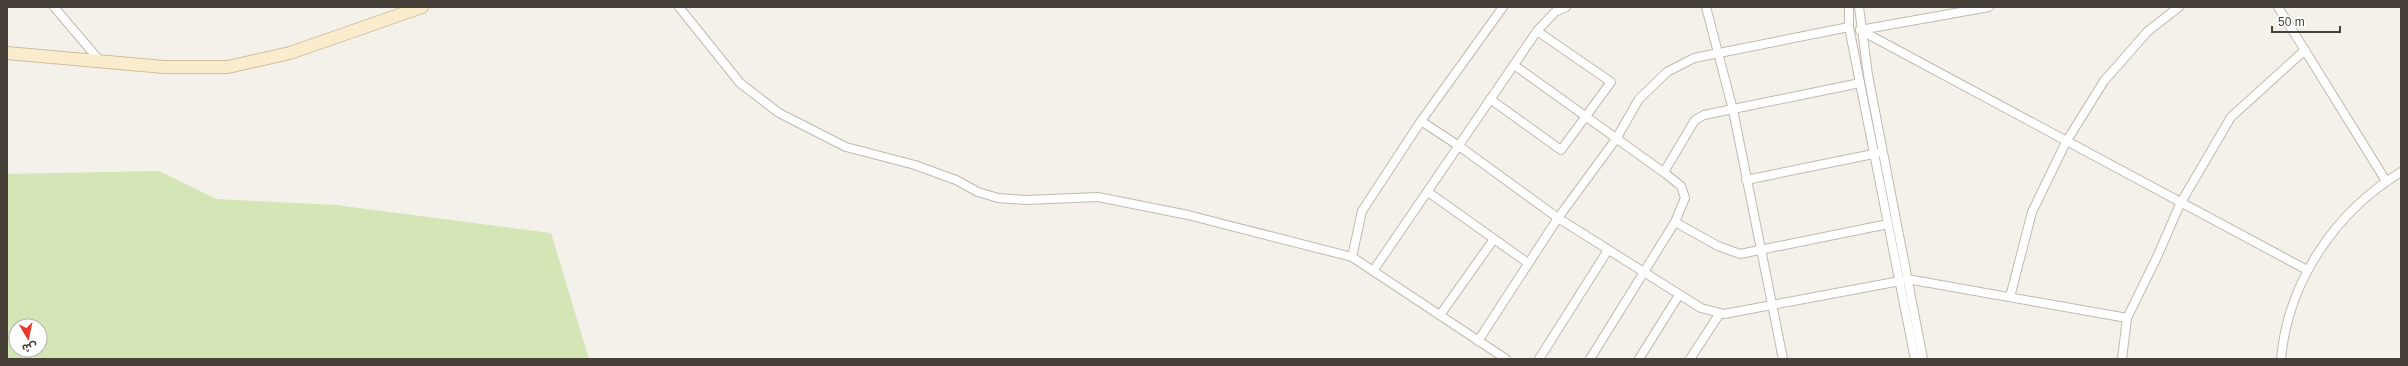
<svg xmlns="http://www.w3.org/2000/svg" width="2408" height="366" font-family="Arial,'Noto Sans Arabic',sans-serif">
<rect width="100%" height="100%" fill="#f4f0ea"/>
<path fill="#d4e5b6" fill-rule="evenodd" d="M159 171 216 199 336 205 551 233 589 359H7V174ZM16 326H40V350H16Z"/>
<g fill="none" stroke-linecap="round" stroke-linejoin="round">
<g stroke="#c2bab0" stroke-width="10">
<g id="street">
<path d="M54 7 100 61"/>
<path d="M679 7 740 83 779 113 846 147 915 165 956 180 978 192 998 198 1026 200 1098 197 1188 215 1352 257 1506 359"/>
<path d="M1706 7 1733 110 1783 359"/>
<path d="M1849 7V27L1860 83 1915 359"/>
<path d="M1859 7 1868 75 1923 359"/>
<path d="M2278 7 2386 181"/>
<path d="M1860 30 2307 270"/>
<path d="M1860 30 1989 7"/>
<path d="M1514 65 1666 174 1681 186 1685 198 1675 222 1590 359"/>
<path d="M1490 99 1561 150 1611 82 1537 31"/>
<path d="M1421 121 1459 146 1558 218 1701 308 1724 314 1900 281"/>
<path d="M1664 172 1695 120 1704 115 1860 83"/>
<path d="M1746 180 1878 153"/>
<path d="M1428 192 1528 263"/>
<path d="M1675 222 1718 246 1740 254 1888 224"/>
<path d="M1352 257 1362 211 1421 121 1503 7"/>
<path d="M1373 271 1537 31 1555 12 1566 7"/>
<path d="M1907 279 2127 318"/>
<path d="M2010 297 2032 212 2066 142 2104 81 2148 31 2179 7"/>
<path d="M1440 315 1494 239"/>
<path d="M1478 341 1558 218 1616 139 1639 99 1667 72 1694 58 1849 27"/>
<path d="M1539 359 1608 250"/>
<path d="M1639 359 1679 295"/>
<path d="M1690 359 1720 313"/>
<path d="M2122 359 2127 318 2157 257 2180 204 2231 117 2305 50"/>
<path d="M2281 359C2288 282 2335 212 2401 172"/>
</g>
</g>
<g stroke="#d0bf9d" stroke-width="14">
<path id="secondary" d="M7 53 164 67H228L290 53 422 7"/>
</g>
<use href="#street" stroke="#fff" stroke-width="8"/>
<use href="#secondary" stroke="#fbeccd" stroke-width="12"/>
</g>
<rect width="2408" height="366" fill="none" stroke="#474039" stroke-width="16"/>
<g transform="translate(28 338) rotate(171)"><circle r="19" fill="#ffffff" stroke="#b5b3b0"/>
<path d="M0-3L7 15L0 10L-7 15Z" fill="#ea382b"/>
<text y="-6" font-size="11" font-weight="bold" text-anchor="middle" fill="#474039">ش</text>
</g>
<path d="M2272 26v6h68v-6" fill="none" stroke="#474039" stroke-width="2"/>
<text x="2278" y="26" font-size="12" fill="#474039" stroke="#ffffff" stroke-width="3" paint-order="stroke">50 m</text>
</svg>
